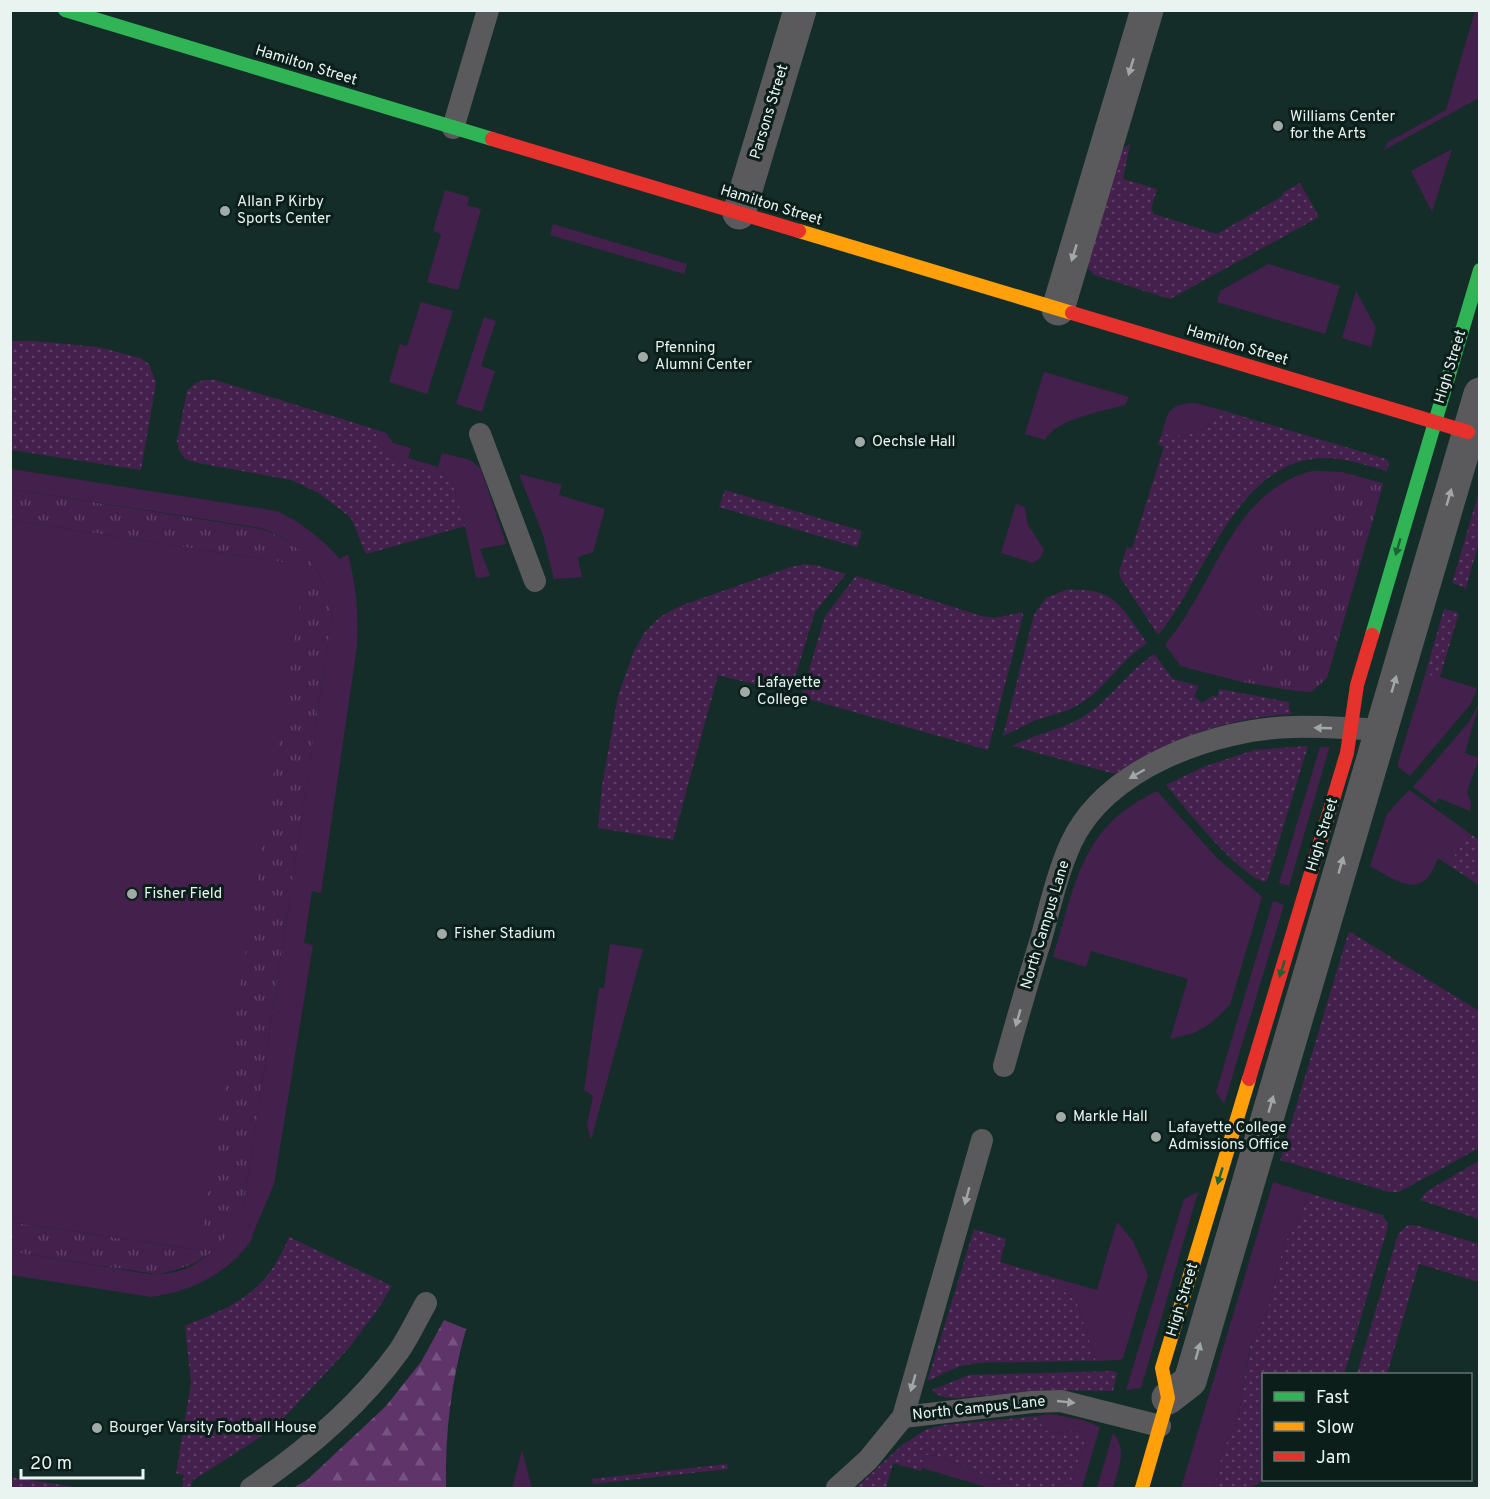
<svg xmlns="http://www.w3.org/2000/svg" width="1490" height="1499" font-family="Overpass,sans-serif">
<defs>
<pattern id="grass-dots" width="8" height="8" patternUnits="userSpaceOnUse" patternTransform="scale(1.5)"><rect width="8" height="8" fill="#44204d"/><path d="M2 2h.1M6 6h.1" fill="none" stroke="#5f4167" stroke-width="1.8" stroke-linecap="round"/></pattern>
<pattern id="forest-firs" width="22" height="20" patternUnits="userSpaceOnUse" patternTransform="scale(1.5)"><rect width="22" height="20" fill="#5e3469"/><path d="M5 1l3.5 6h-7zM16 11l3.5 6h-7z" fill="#75527f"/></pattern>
<pattern id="park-tufts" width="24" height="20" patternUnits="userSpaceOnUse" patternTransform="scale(1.5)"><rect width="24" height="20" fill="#44204d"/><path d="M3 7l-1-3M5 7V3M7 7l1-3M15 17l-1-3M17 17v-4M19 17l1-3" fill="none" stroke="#5f4167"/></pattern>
</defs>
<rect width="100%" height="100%" fill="#192321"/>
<path fill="#152d29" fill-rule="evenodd" d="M10 11H1479V1488H11ZM1264 1374H1470V1480H1264Z"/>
<g fill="url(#grass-dots)">
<path d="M1130 144 1123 179 1157 189 1151 209 1154 214 1217 234 1281 197 1284 192 1300 183 1319 217 1170 299 1094 275 1088 268 1086 261 1117 152Z"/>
<path d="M11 341H34L98 347 140 358 149 364 156 383 141 470 11 450Z"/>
<path d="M204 380H215L374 429C376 433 377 439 379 443 390 464 428 472 450 475L465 526 366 554 351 518 319 493 291 480 198 463 185 459 179 450 177 441 187 391 194 384Z"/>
<path d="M1221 410 1386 459 1389 462 1387 471C1366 465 1346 458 1324 458 1236 459 1205 580 1158 635L1120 577 1119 572 1127 547 1132 548 1164 447 1158 444 1162 433C1184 440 1211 431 1221 410Z"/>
<path d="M725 490 862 531 857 547 719 507Z"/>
<path d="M1479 492V542L1465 591 1464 587 1452 583Z"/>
<path d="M805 564 819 566 846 574 815 612 790 693 718 675 673 840 598 828 602 786 618 696 634 651 645 632 660 617 680 606 791 567Z"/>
<path d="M856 576 981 616 995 618 1022 612 1023 615 988 750 801 697 825 616Z"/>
<path d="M1066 590C1117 588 1120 606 1147 643L1131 655 1094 694 1080 704 1066 711 1036 720 1003 736 1034 615 1046 598Z"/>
<path d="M1444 609 1457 612 1458 616 1440 677 1425 675Z"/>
<path d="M1154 654 1173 679 1199 686 1194 696 1202 703 1212 696 1218 697 1219 689 1289 702V709L1292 714C1228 718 1168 739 1115 774L1012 746C1034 734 1059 731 1081 718 1110 701 1127 672 1154 654Z"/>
<path d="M1308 746 1267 880 1264 882C1234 870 1188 811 1166 785L1203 767 1254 750Z"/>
<path d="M1472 835 1479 840V885L1448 865 1465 840Z"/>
<path d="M1350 932 1479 1011V1148L1399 1192H1389L1280 1160 1348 934Z"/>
<path d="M1479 1161V1219L1420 1200 1427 1191Z"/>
<path d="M1308 1193 1382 1215 1388 1223 1387 1230 1344 1374H1264V1480L1250 1488H1214L1223 1450 1238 1419 1250 1346 1269 1305 1284 1244 1300 1218Z"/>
<path d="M1408 1225H1415L1479 1244V1282L1419 1264 1387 1374H1357L1398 1234Z"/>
<path d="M974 1229 1006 1239 1000 1262 1054 1278 1057 1286 1076 1300 1096 1361C1073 1360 1049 1362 1026 1362 986 1363 967 1358 931 1380L928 1379Z"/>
<path d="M289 1237 392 1286 376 1312 348 1349 279 1423 253 1442 193 1480 190 1488H182L184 1475 176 1473 191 1383 185 1326C238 1304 266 1293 289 1237Z"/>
<path d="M1113 1371 1117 1373 1113 1391 1050 1390 958 1398C948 1398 940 1398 932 1390L969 1375Z"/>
<path d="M1038 1416C1046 1443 1062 1428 1081 1432L1085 1441 1071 1481 1055 1488H1016L938 1456 926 1455 921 1471 893 1463 886 1488H856L902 1445 927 1429 944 1425Z"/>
<path d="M727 1464 728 1469 593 1484 592 1479Z"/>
<path d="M11 1477 81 1488H11Z"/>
</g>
<path fill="url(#forest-firs)" d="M444 1320 466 1329C451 1382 445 1433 446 1488H293L307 1480 386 1406 421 1362Z"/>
<g fill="url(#park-tufts)">
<path d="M1313 471 1342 472 1382 483 1383 485 1327 678 1311 692 1296 691 1242 682 1181 666 1165 645C1171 636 1179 628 1184 619 1219 565 1242 488 1313 471Z"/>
<path d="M11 489 261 529C304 544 326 571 332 616L244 1204C227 1247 203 1266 157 1274L11 1252 10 1222 198 1250 305 566 11 520Z"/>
</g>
<g fill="#44204d">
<path d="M1475 11H1480L1479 98 1384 150 1388 142 1446 110Z"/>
<path d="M1452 149 1432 212 1411 171Z"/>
<path d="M445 190 469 197 467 205 481 209 458 290 427 282 441 234 433 231Z"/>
<path d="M553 224 687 264 684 274 550 235Z"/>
<path d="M1268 264 1340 286 1325 334 1217 302 1220 291Z"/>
<path d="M1356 291 1376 328 1371 347 1342 338Z"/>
<path d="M421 302 453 311 427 394 389 382 400 344 407 346Z"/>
<path d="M484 317 496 321 481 366 495 371 482 412 456 404Z"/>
<path d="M1044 372 1129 397 1125 405C1104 411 1055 419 1045 440L1025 434Z"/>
<path d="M1195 403 1221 410C1211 431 1184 440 1162 433 1168 411 1169 404 1195 403Z"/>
<path d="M374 429 386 433 393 443 411 448 408 458 438 467 442 453 470 460 481 469 506 544 480 549 490 576 476 578 465 526 450 476C429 472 390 464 379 443 377 439 376 433 374 429Z"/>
<path d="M11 469 277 511C302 523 321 538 340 559L348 554C356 585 359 614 357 646L321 893 312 891 304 943 313 945 274 1184 252 1236 253 1238C229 1273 193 1291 151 1297L11 1275V1252C41 1257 71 1261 102 1266 119 1268 138 1274 156 1274 199 1275 230 1240 244 1204L332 616C326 571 304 544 261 528L11 489Z"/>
<path d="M1313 471H1327L1330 491 1327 513 1319 521 1302 524 1271 533 1258 549 1252 583 1259 601 1276 629V643L1271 657 1262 669 1242 682 1181 666 1165 645C1171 636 1179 628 1184 619 1220 565 1241 488 1313 471Z"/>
<path d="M519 474 562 485 559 495 605 509 593 552 578 557 582 577 554 579 543 535Z"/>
<path d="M1016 504 1025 507 1027 523 1044 550 1040 558 1033 563 1001 553Z"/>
<path d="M11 520 306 566 199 1250 11 1222Z"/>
<path d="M1425 675 1437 676 1476 688V692L1470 705 1410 776 1398 767V763Z"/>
<path d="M1479 704 1465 753 1479 758 1467 792 1471 802 1470 811 1438 798 1436 804 1413 787 1469 722Z"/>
<path d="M1320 747H1329V749L1289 886 1279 883Z"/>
<path d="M1409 790 1472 835 1465 840 1448 865 1438 858C1423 902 1398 882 1370 866L1387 814Z"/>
<path d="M1157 791 1216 857 1262 897 1230 1005 1210 1024 1194 1033 1170 1039 1188 979 1091 951 1086 967 1053 957C1076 884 1080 827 1157 791Z"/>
<path d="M1273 901 1284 905 1224 1104 1216 1092Z"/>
<path d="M610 944 643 949 591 1140 587 1125 593 1096 584 1090 599 988H604Z"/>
<path d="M1273 1182 1308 1193 1300 1218 1284 1244 1269 1305 1250 1346 1238 1419 1223 1450 1214 1488H1181Z"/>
<path d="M1198 1192 1141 1388 1126 1390 1184 1199Z"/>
<path d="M1117 1222 1133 1241 1148 1275 1123 1358 1120 1360 1096 1361 1076 1300 1056 1286 1054 1278 1097 1290Z"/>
<path d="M1050 1414 1083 1420 1100 1427 1082 1488H1055L1071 1481 1085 1441 1081 1432C1062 1428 1046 1443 1038 1416Z"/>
<path d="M1113 1433C1128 1449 1118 1470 1113 1488H1097Z"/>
<path d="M522 1450 532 1488H512Z"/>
<path d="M925 1455 938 1456 1016 1488H989L922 1468Z"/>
</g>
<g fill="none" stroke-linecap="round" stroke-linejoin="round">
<g stroke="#5a5a5c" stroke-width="22">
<path d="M453 128 488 10"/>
<path d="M480 434 535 581"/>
<path d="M1004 1066C1016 1023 1028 981 1041 939 1050 907 1057 874 1071 843 1106 768 1214 729 1292 727 1316 726 1340 728 1365 729"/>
<path d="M903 1417 1032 1402 1061 1401 1160 1426"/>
<path d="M251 1488C307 1450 359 1406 399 1351 409 1336 417 1319 426 1303"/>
<path d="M837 1488 868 1460 903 1417 982 1140"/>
</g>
<g stroke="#5a5a5c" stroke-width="33">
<path d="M739 213 800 10"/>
<path d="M1058 309 1147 10"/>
<path d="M1168 1398 1190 1381 1480 394"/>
</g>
<g stroke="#30b455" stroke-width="14">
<path d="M65 10 492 139"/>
<path d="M1372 635 1480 270"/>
</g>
<g stroke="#ff9f0a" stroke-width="14">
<path d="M799 231 1072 313"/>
<path d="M1142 1488 1168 1398 1162 1368 1249 1079"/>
</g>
<g stroke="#e5322d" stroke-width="14">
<path d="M492 139 799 231"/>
<path d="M1072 313 1468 432"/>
<path d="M1249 1079 1347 753 1357 685 1372 635"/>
</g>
</g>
<defs><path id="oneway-solid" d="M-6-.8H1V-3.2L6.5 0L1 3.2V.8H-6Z" transform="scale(1.5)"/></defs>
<g fill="#a2a7a6">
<use href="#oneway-solid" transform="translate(1131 67) rotate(107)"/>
<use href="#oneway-solid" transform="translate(1074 253) rotate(107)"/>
<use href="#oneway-solid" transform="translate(1449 497) rotate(-74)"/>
<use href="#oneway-solid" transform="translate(1394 684) rotate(-74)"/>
<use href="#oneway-solid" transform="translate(1323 728) rotate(-178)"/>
<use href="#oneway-solid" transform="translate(1137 774) rotate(150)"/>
<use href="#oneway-solid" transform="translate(1341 865) rotate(-74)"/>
<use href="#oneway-solid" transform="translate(1018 1018) rotate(106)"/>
<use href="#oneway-solid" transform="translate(1271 1104) rotate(-74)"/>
<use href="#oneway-solid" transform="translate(967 1196) rotate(105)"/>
<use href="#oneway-solid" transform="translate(1198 1351) rotate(-74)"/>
<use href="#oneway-solid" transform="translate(913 1383) rotate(106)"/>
<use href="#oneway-solid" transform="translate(1066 1402) rotate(6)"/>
</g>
<g fill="#1c6235">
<use href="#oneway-solid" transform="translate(1398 547) rotate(106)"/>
<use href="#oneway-solid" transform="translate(1282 969) rotate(107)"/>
<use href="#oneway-solid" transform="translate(1220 1176) rotate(107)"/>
</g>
<g fill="#a0aba8" stroke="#0b1e1a" stroke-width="2">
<circle cx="1278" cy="126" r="6"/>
<circle cx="225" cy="211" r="6"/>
<circle cx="643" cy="357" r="6"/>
<circle cx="860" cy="442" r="6"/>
<circle cx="745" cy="692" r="6"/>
<circle cx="132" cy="894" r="6"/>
<circle cx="442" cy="934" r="6"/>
<circle cx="1061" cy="1117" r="6"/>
<circle cx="1156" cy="1137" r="6"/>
<circle cx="97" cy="1428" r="6"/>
</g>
<g text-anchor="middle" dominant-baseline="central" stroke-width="6" stroke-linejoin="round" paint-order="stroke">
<g font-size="15" fill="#e9f4f1" stroke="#0b1e1a">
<text transform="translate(306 66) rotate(17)">Hamilton Street</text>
<text transform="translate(770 112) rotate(-73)">Parsons Street</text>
<text transform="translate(771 206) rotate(17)">Hamilton Street</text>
<text transform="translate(1237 346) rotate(17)">Hamilton Street</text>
<text transform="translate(1451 367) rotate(-73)">High Street</text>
<text transform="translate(1323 835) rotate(-73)">High Street</text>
<text transform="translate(1046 925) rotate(-73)">North Campus Lane</text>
<text transform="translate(1183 1300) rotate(-73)">High Street</text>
<text transform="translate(979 1409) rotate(-6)">North Campus Lane</text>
</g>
<g font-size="15" fill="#e9f4f1" stroke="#0b1e1a" text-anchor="start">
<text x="1290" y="117">Williams Center<tspan x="1290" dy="17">for the Arts</tspan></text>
<text x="237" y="202">Allan P Kirby<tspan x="237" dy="17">Sports Center</tspan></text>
<text x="655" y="348">Pfenning<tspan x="655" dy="17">Alumni Center</tspan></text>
<text x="872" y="442">Oechsle Hall</text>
<text x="757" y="683">Lafayette<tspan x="757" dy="17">College</tspan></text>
<text x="144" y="894">Fisher Field</text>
<text x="454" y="934">Fisher Stadium</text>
<text x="1073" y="1117">Markle Hall</text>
<text x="1168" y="1128">Lafayette College<tspan x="1168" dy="17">Admissions Office</tspan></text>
<text x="109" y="1428">Bourger Varsity Football House</text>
</g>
</g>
<rect width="1490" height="1499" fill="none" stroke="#e9f4f1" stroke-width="24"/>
<rect x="1262" y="1373" width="210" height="108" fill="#0b1e1a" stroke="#647470" stroke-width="1.5"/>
<rect x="1274" y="1392" width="30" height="9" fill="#30b455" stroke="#647470" stroke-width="1.5"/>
<text x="1316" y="1403" font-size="18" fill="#e9f4f1">Fast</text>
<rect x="1274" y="1422" width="30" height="9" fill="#ff9f0a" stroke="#647470" stroke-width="1.5"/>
<text x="1316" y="1433" font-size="18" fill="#e9f4f1">Slow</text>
<rect x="1274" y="1452" width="30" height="9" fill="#e5322d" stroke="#647470" stroke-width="1.5"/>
<text x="1316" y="1463" font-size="18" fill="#e9f4f1">Jam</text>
<path d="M21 1469v9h122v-9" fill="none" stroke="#e9f4f1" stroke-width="3"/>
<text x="30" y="1469" font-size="18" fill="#e9f4f1" stroke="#0b1e1a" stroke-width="4.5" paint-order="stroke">20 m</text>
</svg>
